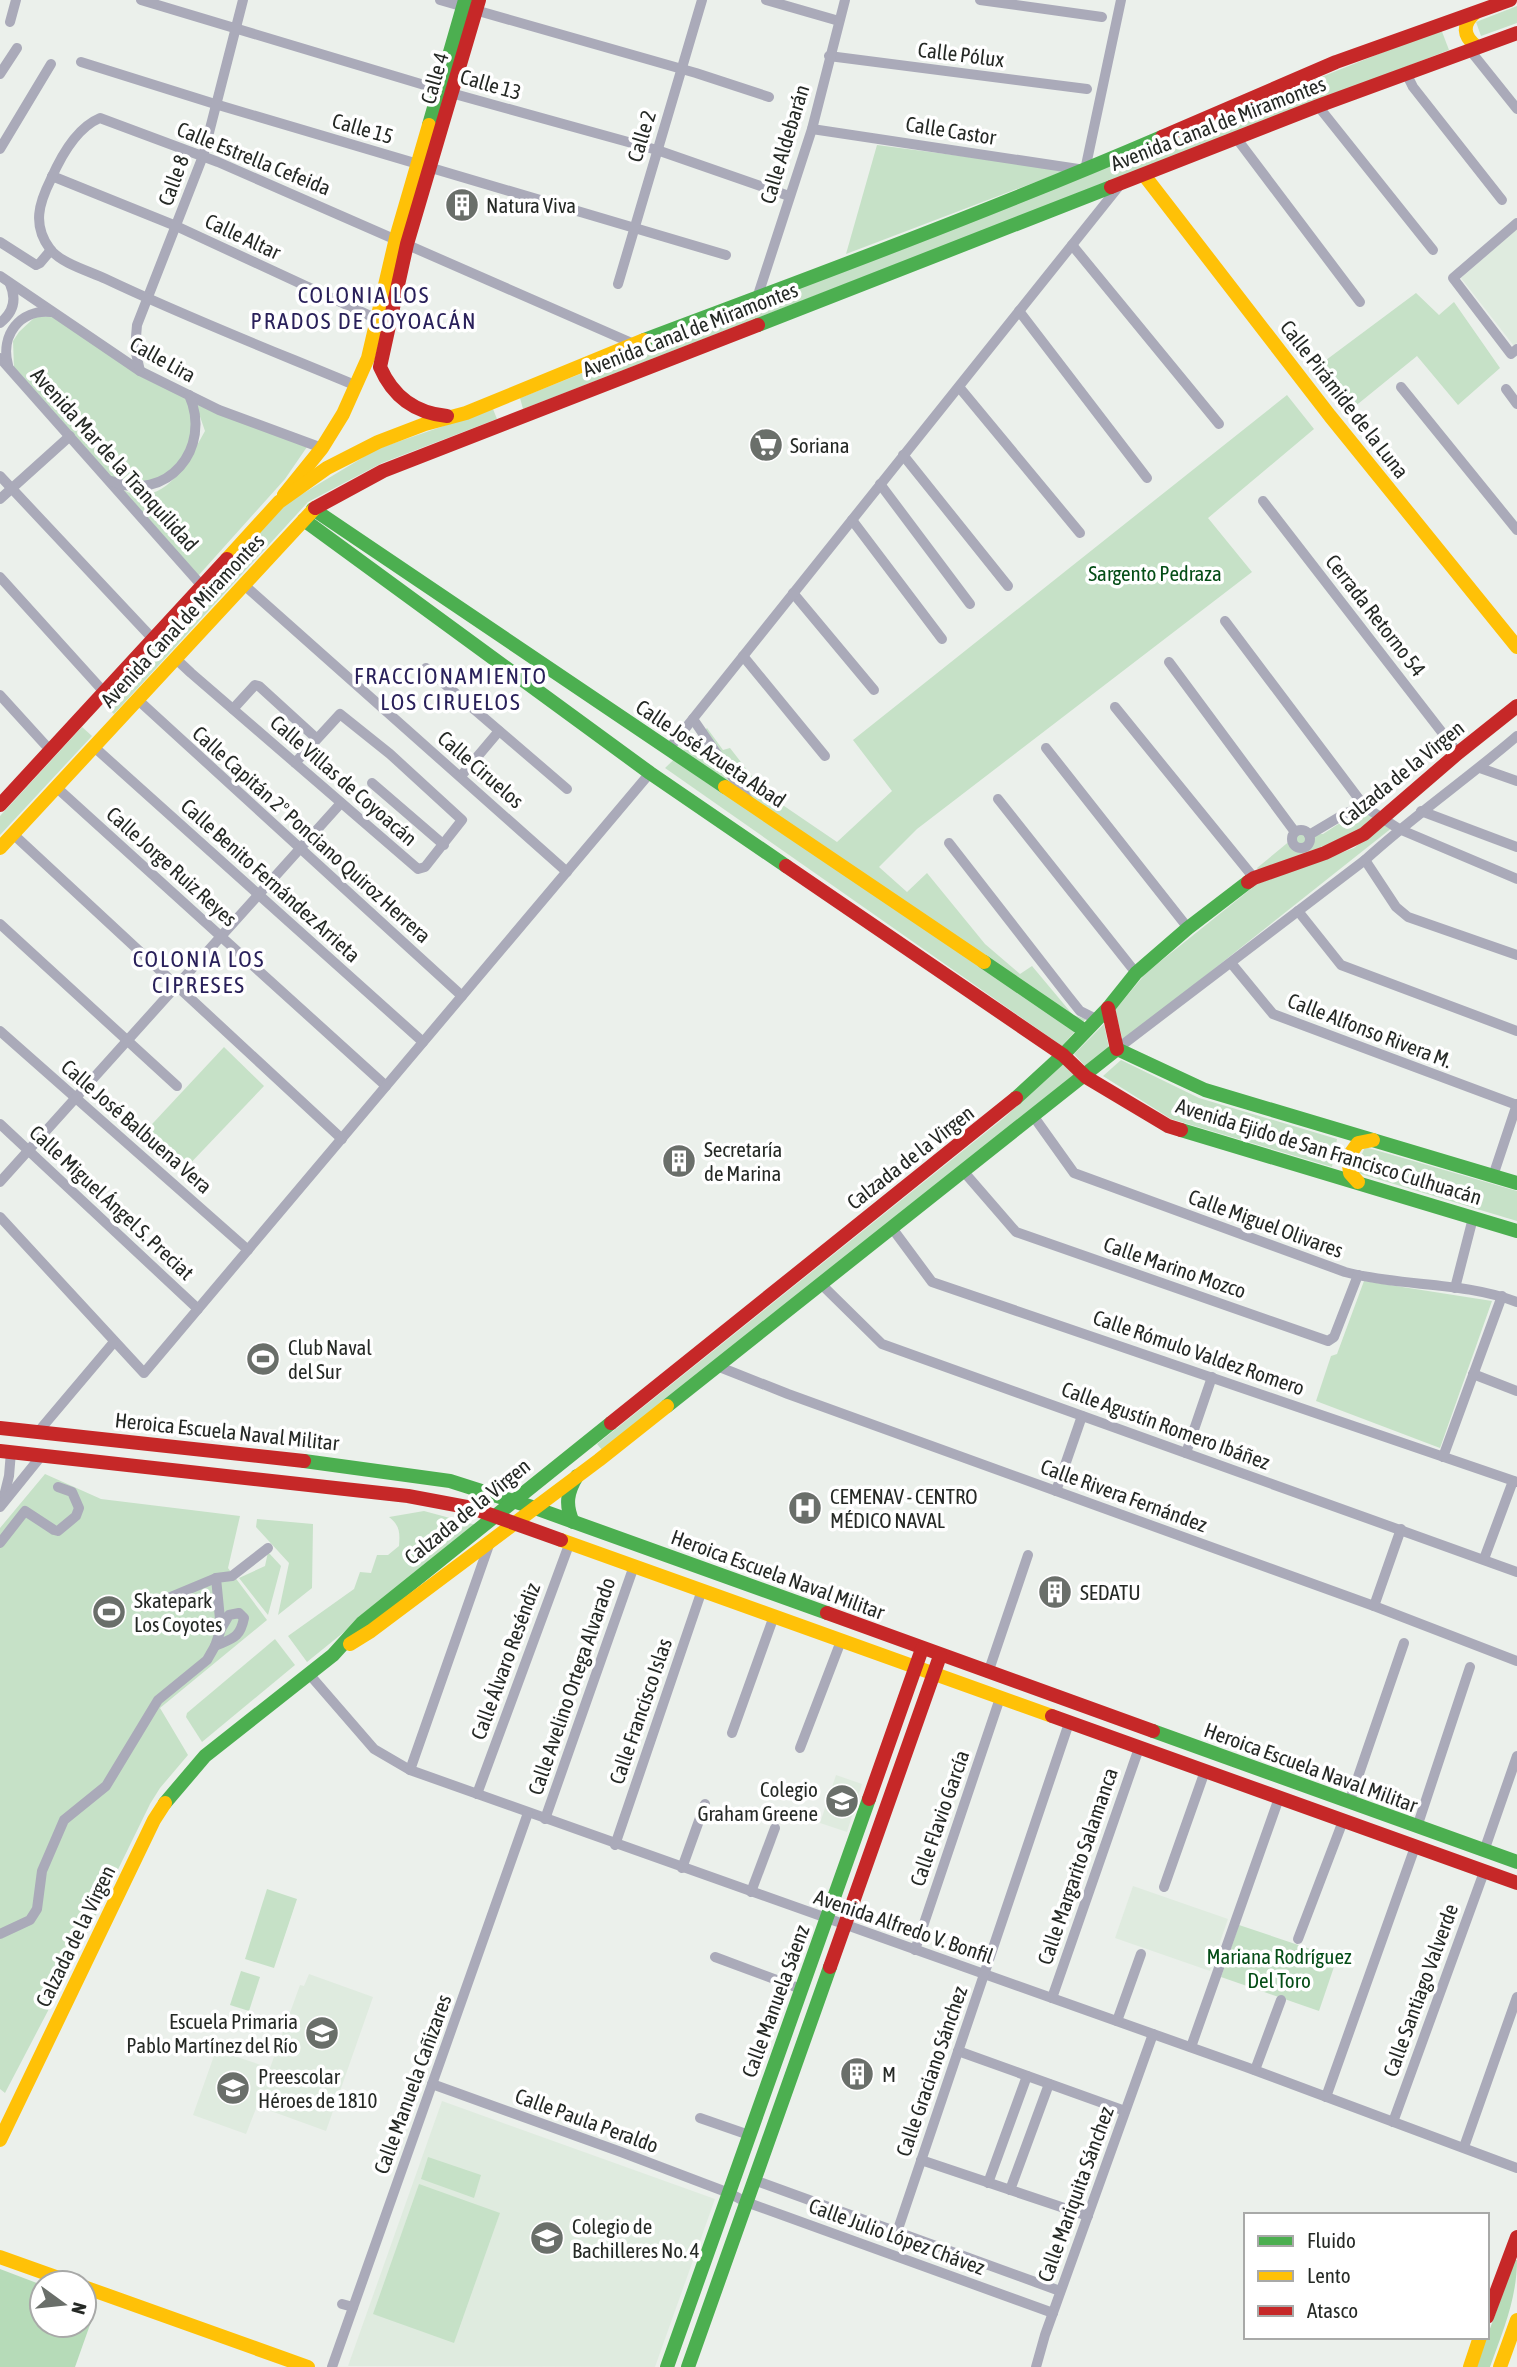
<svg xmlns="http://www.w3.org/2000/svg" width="1517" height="2367" font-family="'Asap Condensed',sans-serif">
<rect width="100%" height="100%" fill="#ebf0eb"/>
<g fill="#dfebdf">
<path d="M1517 229V343L1514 346 1461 278Z"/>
<path d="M836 1775 862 1784 847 1832 820 1823Z"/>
<path d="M1133 1886 1228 1919 1210 1971 1115 1938Z"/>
<path d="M309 1974 373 1997 326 2131 257 2106 246 2134 193 2115 216 2050 270 2068 300 1985 304 1986Z"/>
<path d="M442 2101 715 2199 655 2367 348 2366Z"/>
</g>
<g fill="#c6e1c7">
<path d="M1517 6V23L1481 36 1476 22Z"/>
<path d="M1441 29 1449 50 523 409 520 398Z"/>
<path d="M877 145 1067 170 846 254Z"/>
<path d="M1416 293 1439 315 1454 302 1500 368 1458 405 1417 356 1348 412 1314 369Z"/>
<path d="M53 316 183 394 187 400 195 430 181 459 152 488 108 476 14 369 13 341 19 332 35 317Z"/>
<path d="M1287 395 1314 429 1208 518 1252 572 917 829 879 867 907 892 927 873 985 944 1020 974 1032 966 1073 1015 1086 1019 1062 1046 665 768 707 728 723 750 730 748 765 793 837 842 892 791 853 740Z"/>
<path d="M195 402 309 444 285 479 198 576 117 487C124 490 132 495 139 495 172 496 191 456 205 431Z"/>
<path d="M493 409 497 419 382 463 308 502 114 714 103 704 287 503 377 449Z"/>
<path d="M82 727 92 736 0 835V816Z"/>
<path d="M1372 813 1378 818 1335 844 1259 871 1257 868 1297 835 1323 834 1346 819Z"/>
<path d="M1388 821 1393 827 1123 1041 1115 1010 1146 973 1257 884 1354 848Z"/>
<path d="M1104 1024 1109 1048 1087 1068 1074 1054Z"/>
<path d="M224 1047 264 1086 183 1171 140 1137Z"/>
<path d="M1121 1060 1199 1098 1337 1139 1332 1167 1171 1119 1103 1076Z"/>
<path d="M1063 1064 1077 1076 602 1450 597 1444 1005 1117Z"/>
<path d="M1365 1147 1517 1191V1221L1354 1172Z"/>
<path d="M1364 1281 1492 1301 1440 1448 1316 1401 1331 1356 1337 1354Z"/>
<path d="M45 1474 101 1499 240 1516 228 1568 267 1620 160 1708 188 1755 160 1788 150 1804 62 1984 5 2093 0 2089V1528Z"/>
<path d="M424 1511 476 1525 307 1662 288 1636 354 1589 360 1572 371 1573 377 1555H388L399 1546C400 1532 400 1526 389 1517Z"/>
<path d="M257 1519 313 1524 312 1588 278 1615 289 1563 256 1527Z"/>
<path d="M268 1552 281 1566 268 1615 239 1578 265 1566Z"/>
<path d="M275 1639 295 1665 202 1742 186 1717 187 1713Z"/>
<path d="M267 1889 297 1899 274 1968 245 1959Z"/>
<path d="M1239 1925 1337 1958 1319 2011 1221 1977Z"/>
<path d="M241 1971 260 1977 249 2011 230 2005Z"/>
<path d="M428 2157 481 2175 474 2198 421 2179Z"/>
<path d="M419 2184 500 2213 454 2343 373 2314Z"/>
</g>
<g fill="#b6dbb8">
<path d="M1515 2260H1517C1517 2298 1503 2331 1490 2367H1476Z"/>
<path d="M0 2269 42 2285V2325H84V2300L97 2305 75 2367H0Z"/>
</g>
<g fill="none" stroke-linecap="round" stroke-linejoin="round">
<g stroke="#aaaab9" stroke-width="10">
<path d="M141 0 451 93 657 150 789 196"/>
<path d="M440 0 696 73 769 97"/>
<path d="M766 0 839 21"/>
<path d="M980 0 1102 17"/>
<path d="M10 22 16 0"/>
<path d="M1469 49 1517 109"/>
<path d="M829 56 1087 89"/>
<path d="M81 62 215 104 726 255"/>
<path d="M1406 73 1413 87 1502 200"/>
<path d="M0 74 17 48"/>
<path d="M1318 106 1433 250"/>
<path d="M812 129 1085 170 1121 0"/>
<path d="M1237 139 1360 302"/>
<path d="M0 149 51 64"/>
<path d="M52 176 176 226 377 319"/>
<path d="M1517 223 1453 278 1511 354 1517 349"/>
<path d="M0 242 36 265 40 263 51 250"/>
<path d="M1072 245 1219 424"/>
<path d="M0 276 140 371 219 410 322 448"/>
<path d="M618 284 702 0"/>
<path d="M757 298 812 129 845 0"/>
<path d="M1019 311 1147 478"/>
<path d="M0 323C13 313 17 300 10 284"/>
<path d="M0 358 202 586"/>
<path d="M8 365C0 335 20 309 51 312"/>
<path d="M140 371 135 349 137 325 203 156 243 0"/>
<path d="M357 386C273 351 188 318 106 279 89 271 62 264 50 249 32 225 39 203 51 179 61 156 76 128 100 118L218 162 634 344"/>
<path d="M959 387 1080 533"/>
<path d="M1401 387 1517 530"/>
<path d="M1506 389 1517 404"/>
<path d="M903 455 1008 586"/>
<path d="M0 476 153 639"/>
<path d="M111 481C167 504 213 448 189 395"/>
<path d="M880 484 970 604"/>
<path d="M0 499 70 436"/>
<path d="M1263 501 1458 753"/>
<path d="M852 520 942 639"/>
<path d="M0 577 104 692"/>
<path d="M243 584 567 872"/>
<path d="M793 593 874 690"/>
<path d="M1225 621 1365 807 1399 829 1517 879"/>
<path d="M743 656 825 756"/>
<path d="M175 658 191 673 418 869 425 867 462 820 390 754 340 714 295 763"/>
<path d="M1169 662 1295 832"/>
<path d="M426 668 567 789"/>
<path d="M0 695 50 750"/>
<path d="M137 699 462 996"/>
<path d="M1115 707 1254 878"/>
<path d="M233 709 255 685 259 686 316 738"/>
<path d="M693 719 749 801"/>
<path d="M93 746 423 1042"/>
<path d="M1046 748 1188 928"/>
<path d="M668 750 1120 185"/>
<path d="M1480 768 1517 781"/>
<path d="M461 776 499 731"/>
<path d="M372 783 444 845"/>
<path d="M56 787 386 1086"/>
<path d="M998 799 1136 973"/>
<path d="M1421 811 1517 847"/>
<circle cx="1301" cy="839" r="9"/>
<path d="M13 834 342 1139"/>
<path d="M1309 835 1346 813 1365 807"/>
<path d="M949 843 1068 996 1080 1011 1096 1019"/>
<path d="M1365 860 1396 907 1408 917 1517 955"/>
<path d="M1298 911 1341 965 1517 1031"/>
<path d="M0 924 177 1086"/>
<path d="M1231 963 1273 1014 1517 1105"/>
<path d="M0 1031 248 1250"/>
<path d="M1117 1049 1365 860C1413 816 1467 779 1517 736"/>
<path d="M1034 1117 1074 1173 1345 1272C1401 1287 1462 1281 1517 1302"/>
<path d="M0 1124 198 1309"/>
<path d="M964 1172 1016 1232 1328 1341 1334 1337 1358 1275"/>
<path d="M1493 1176 1517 1104"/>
<path d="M0 1182 341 803"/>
<path d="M0 1217 144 1373 650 773"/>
<path d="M892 1228 932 1282 1517 1482"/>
<path d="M821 1284 882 1344 1517 1572"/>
<path d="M1455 1288 1473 1218"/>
<path d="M717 1366 788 1394 1374 1606 1517 1661"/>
<path d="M1473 1374 1517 1391"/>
<path d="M38 1432 114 1342"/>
<path d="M1186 1453 1212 1377"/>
<path d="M1443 1457 1502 1296"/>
<path d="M1056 1491 1082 1416"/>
<path d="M3 1500 9 1476 11 1452"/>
<path d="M0 1507 42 1455"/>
<path d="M0 1543 25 1511 54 1530 58 1531 76 1516 79 1508 72 1492 58 1487"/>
<path d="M1484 1559 1513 1481"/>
<path d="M156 1603 216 1578"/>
<path d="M1374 1606 1401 1529"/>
<path d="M221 1629 229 1615 239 1613 244 1618C240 1638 233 1638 215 1646L221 1629 216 1578 232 1576 268 1548"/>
<path d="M988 1673 1028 1555"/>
<path d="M309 1674 374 1749 410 1770 1246 2067 1517 2168"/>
<path d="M732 1733 774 1616"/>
<path d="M800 1748 841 1641"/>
<path d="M410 1770 490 1542"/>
<path d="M477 1794 570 1542"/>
<path d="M1349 1803 1404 1643"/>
<path d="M545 1819 634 1566"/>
<path d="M1417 1827 1470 1667"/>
<path d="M615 1845 702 1590"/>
<path d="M1484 1851 1517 1756"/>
<path d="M682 1868 705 1804"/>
<path d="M1164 1887 1205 1771"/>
<path d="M751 1892 775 1828"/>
<path d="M0 1934 30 1920 37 1909 42 1871 64 1820 106 1786 158 1700 207 1660 215 1646"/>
<path d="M1298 1939 1343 1821"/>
<path d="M915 1950 1000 1698"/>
<path d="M715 1957 801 1989"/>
<path d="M1052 1998 1139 1748"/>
<path d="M1117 2021 1141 1954"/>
<path d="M1191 2047 1279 1798"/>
<path d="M958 2051 1125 2111"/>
<path d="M1255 2070 1281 2000"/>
<path d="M432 2084 621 2152 729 2193 746 2202 1053 2313"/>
<path d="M1326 2097 1415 1847"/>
<path d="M700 2118 749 2135"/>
<path d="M1393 2122 1484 1872"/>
<path d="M1464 2147 1517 1997"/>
<path d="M921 2160 1088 2216"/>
<path d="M754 2180 1060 2291"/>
<path d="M988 2183 1027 2076"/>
<path d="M1010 2190 1049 2084"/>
<path d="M897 2232 1069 1723"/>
<path d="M342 2304 353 2307"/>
<path d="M332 2367 528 1813"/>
<path d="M1036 2367 1045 2335 1153 2034"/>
</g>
<g stroke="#4caf50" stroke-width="14">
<path d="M429 125 465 0"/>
<path d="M758 325 1111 187"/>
<path d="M644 340C818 275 992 210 1162 137"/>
<path d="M313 509 725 787"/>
<path d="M304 520 650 773 786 866"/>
<path d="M984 962 1085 1031"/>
<path d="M1117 1049 1205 1090 1517 1183"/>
<path d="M1016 1098 1063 1055 1108 1008 1136 973 1188 928 1248 882"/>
<path d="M1181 1130 1517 1231"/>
<path d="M667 1406 1117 1049"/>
<path d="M304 1461 450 1481 535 1508 827 1613"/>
<path d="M573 1522C565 1505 567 1492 577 1476"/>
<path d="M1153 1731 1517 1862"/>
<path d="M165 1803 205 1756 333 1655 362 1623 611 1423"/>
<path d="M667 2367 869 1799"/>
<path d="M688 2367 830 1967"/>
</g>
<g stroke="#ffc107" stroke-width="14">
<path d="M1475 13C1462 24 1463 36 1476 46"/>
<path d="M1144 175 1330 416 1517 647"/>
<path d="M284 495 322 448 343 414 368 358 396 238 429 125"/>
<path d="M227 559 279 502 327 468 378 442 425 424 466 413 644 340"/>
<path d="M725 787 984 962"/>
<path d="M0 848 315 508"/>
<path d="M1358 1182 1350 1173 1348 1157 1358 1143 1373 1140"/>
<path d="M561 1540 1052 1716"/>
<path d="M350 1644 371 1631 599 1460 667 1406"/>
<path d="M0 2140 154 1820 165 1803"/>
<path d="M0 2257 73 2283"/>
<path d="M84 2287 308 2367"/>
<path d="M1470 2367 1480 2337"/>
<path d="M1500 2367 1517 2320"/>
</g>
<g stroke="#c62828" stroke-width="14">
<path d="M1162 137 1336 62 1510 0"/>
<path d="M1111 187 1318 106 1517 33"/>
<path d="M447 416C415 413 393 397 380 367L407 244 479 0"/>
<path d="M315 508 383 471 758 325"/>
<path d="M0 805 227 559"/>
<path d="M786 866 1063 1055 1086 1077 1168 1126 1181 1130"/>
<path d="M1248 882 1254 878 1325 853 1364 834 1458 753 1517 706"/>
<path d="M1108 1008 1117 1049"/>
<path d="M611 1423 1016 1098"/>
<path d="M0 1428 304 1461"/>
<path d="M0 1451 408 1496 472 1508 561 1540"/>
<path d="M827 1613 1153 1731"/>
<path d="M1052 1716 1517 1883"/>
<path d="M869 1799 922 1649"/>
<path d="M830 1967 940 1656"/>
<path d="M1487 2317 1517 2237"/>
</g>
</g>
<defs>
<g id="building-disc" transform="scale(1.75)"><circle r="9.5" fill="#6a6f6a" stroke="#fff"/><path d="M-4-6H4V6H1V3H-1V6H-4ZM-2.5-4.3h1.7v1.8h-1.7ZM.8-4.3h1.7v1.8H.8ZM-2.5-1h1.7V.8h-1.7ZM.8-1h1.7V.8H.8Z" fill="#fff"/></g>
<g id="supermarket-disc" transform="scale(1.75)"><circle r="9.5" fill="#6a6f6a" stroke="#fff"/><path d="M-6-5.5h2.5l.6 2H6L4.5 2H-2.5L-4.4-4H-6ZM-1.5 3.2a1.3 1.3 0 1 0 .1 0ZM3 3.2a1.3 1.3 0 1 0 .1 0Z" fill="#fff"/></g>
<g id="stadium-disc" transform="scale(1.75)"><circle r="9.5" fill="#6a6f6a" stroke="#fff"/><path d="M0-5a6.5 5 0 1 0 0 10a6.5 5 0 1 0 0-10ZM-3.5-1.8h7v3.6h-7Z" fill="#fff"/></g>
<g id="hospital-disc" transform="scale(1.75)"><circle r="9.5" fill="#6a6f6a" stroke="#fff"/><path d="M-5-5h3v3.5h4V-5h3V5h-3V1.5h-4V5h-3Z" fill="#fff"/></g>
<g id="school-disc" transform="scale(1.75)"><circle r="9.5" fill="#6a6f6a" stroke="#fff"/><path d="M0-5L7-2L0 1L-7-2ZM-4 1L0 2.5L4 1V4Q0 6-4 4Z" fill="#fff"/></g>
</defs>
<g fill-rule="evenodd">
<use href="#building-disc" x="462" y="205"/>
<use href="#supermarket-disc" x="766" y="445"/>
<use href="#building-disc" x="679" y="1161"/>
<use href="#stadium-disc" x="263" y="1359"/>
<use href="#hospital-disc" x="805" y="1508"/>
<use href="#building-disc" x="1055" y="1592"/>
<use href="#stadium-disc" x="109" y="1612"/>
<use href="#school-disc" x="842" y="1801"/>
<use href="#school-disc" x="322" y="2033"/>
<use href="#building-disc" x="857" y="2074"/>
<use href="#school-disc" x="233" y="2088"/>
<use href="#school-disc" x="547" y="2238"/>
</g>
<g text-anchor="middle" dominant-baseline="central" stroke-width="7" stroke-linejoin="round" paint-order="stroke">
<g font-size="21" fill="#252925" stroke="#fff">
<text transform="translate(961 54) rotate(7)">Calle Pólux</text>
<text transform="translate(434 78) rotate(-74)">Calle 4</text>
<text transform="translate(491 84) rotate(16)">Calle 13</text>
<text transform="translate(1218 123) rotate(-21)">Avenida Canal de Miramontes</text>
<text transform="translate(363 128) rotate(16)">Calle 15</text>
<text transform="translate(951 130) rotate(9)">Calle Castor</text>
<text transform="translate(641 136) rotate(-73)">Calle 2</text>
<text transform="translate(784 144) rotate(-73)">Calle Aldebarán</text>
<text transform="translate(254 158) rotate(22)">Calle Estrella Cefeida</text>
<text transform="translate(173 180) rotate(-70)">Calle 8</text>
<text transform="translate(243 236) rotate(25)">Calle Altar</text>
<text transform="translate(690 329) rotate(-21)">Avenida Canal de Miramontes</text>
<text transform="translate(163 359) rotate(29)">Calle Lira</text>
<text transform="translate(1345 399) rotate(52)">Calle Pirámide de la Luna</text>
<text transform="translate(115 459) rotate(48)">Avenida Mar de la Tranquilidad</text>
<text transform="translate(1376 615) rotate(52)">Cerrada Retorno 54</text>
<text transform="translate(182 620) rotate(-47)">Avenida Canal de Miramontes</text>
<text transform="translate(711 753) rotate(34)">Calle José Azueta Abad</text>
<text transform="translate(481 769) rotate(41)">Calle Ciruelos</text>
<text transform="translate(1401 773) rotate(-39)">Calzada de la Virgen</text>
<text transform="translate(344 780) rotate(41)">Calle Villas de Coyoacán</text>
<text transform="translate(312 834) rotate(42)">Calle Capitán 2º Ponciano Quiroz Herrera</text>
<text transform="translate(172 866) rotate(42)">Calle Jorge Ruiz Reyes</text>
<text transform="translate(271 880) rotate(42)">Calle Benito Fernández Arrieta</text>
<text transform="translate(1370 1030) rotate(21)">Calle Alfonso Rivera M.</text>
<text transform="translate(137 1126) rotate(41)">Calle José Balbuena Vera</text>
<text transform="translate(1329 1151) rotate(17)">Avenida Ejido de San Francisco Culhuacán</text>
<text transform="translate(910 1157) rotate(-38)">Calzada de la Virgen</text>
<text transform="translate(112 1202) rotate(43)">Calle Miguel Ángel S. Preciat</text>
<text transform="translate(1266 1223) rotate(20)">Calle Miguel Olivares</text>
<text transform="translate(1175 1267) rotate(19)">Calle Marino Mozco</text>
<text transform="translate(1199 1352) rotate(19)">Calle Rómulo Valdez Romero</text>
<text transform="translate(1166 1425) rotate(20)">Calle Agustín Romero Ibáñez</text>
<text transform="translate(227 1431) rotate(6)">Heroica Escuela Naval Militar</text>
<text transform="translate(1124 1495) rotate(20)">Calle Rivera Fernández</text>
<text transform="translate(467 1511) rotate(-39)">Calzada de la Virgen</text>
<text transform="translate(778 1574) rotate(20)">Heroica Escuela Naval Militar</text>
<text transform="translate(505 1661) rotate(-70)">Calle Álvaro Reséndiz</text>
<text transform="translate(571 1686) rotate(-71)">Calle Avelino Ortega Alvarado</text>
<text transform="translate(640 1711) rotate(-71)">Calle Francisco Islas</text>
<text transform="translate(1311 1767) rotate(20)">Heroica Escuela Naval Militar</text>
<text transform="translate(939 1818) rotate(-71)">Calle Flavio García</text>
<text transform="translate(1077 1866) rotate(-71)">Calle Margarito Salamanca</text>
<text transform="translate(904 1926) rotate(19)">Avenida Alfredo V. Bonfil</text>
<text transform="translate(75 1936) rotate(-64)">Calzada de la Virgen</text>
<text transform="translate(1420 1990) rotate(-70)">Calle Santiago Valverde</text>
<text transform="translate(775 2001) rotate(-70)">Calle Manuela Sáenz</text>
<text transform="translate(931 2071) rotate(-71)">Calle Graciano Sánchez</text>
<text transform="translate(412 2084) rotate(-70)">Calle Manuela Cañizares</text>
<text transform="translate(587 2120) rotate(20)">Calle Paula Peraldo</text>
<text transform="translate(1075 2194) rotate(-70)">Calle Mariquita Sánchez</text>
<text transform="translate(897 2236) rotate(20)">Calle Julio López Chávez</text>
</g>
<g font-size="21" fill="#252925" stroke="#fff" text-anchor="start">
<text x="486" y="205">Natura Viva</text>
<text x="790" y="445">Soriana</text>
<text x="704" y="1149">Secretaría<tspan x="704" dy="24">de Marina</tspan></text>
<text x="288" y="1347">Club Naval<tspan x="288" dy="24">del Sur</tspan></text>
<text x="830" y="1496">CEMENAV - CENTRO<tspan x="830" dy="24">MÉDICO NAVAL</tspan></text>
<text x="1080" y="1592">SEDATU</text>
<text x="134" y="1600">Skatepark<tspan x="134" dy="24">Los Coyotes</tspan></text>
<text x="818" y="1789" text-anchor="end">Colegio<tspan x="818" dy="24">Graham Greene</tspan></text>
<text x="298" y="2021" text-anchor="end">Escuela Primaria<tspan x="298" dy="24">Pablo Martínez del Río</tspan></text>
<text x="882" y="2074">M</text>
<text x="258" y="2076">Preescolar<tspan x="258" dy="24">Héroes de 1810</tspan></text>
<text x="572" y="2226">Colegio de<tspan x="572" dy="24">Bachilleres No. 4</tspan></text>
</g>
<g font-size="21" fill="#044d16" stroke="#fff">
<text x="1155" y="573">Sargento Pedraza</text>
<text x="1279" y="1956">Mariana Rodríguez<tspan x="1279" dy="24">Del Toro</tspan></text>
</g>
<g font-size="23" letter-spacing="2" fill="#29205a" stroke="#fff">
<text x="364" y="295">COLONIA LOS<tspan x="364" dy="26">PRADOS DE COYOACÁN</tspan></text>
<text x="451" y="676">FRACCIONAMIENTO<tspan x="451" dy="26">LOS CIRUELOS</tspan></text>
<text x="199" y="959">COLONIA LOS<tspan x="199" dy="26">CIPRESES</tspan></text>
</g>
</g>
<rect x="1244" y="2213" width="245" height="126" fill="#ffffff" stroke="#a8a9a8" stroke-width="2"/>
<rect x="1258" y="2236" width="35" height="10" fill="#4caf50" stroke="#a8a9a8" stroke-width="2"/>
<text x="1307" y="2248" font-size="21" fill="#252925">Fluido</text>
<rect x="1258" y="2271" width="35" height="10" fill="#ffc107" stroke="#a8a9a8" stroke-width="2"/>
<text x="1307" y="2283" font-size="21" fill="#252925">Lento</text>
<rect x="1258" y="2306" width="35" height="10" fill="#c62828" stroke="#a8a9a8" stroke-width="2"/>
<text x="1307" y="2318" font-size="21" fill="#252925">Atasco</text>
<g transform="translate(63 2304) rotate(105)"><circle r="33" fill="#ffffff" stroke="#a8a9a8" stroke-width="2"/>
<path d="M0-5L12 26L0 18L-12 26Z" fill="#6a6f6a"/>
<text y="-10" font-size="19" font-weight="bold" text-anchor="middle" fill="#252925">N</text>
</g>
</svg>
